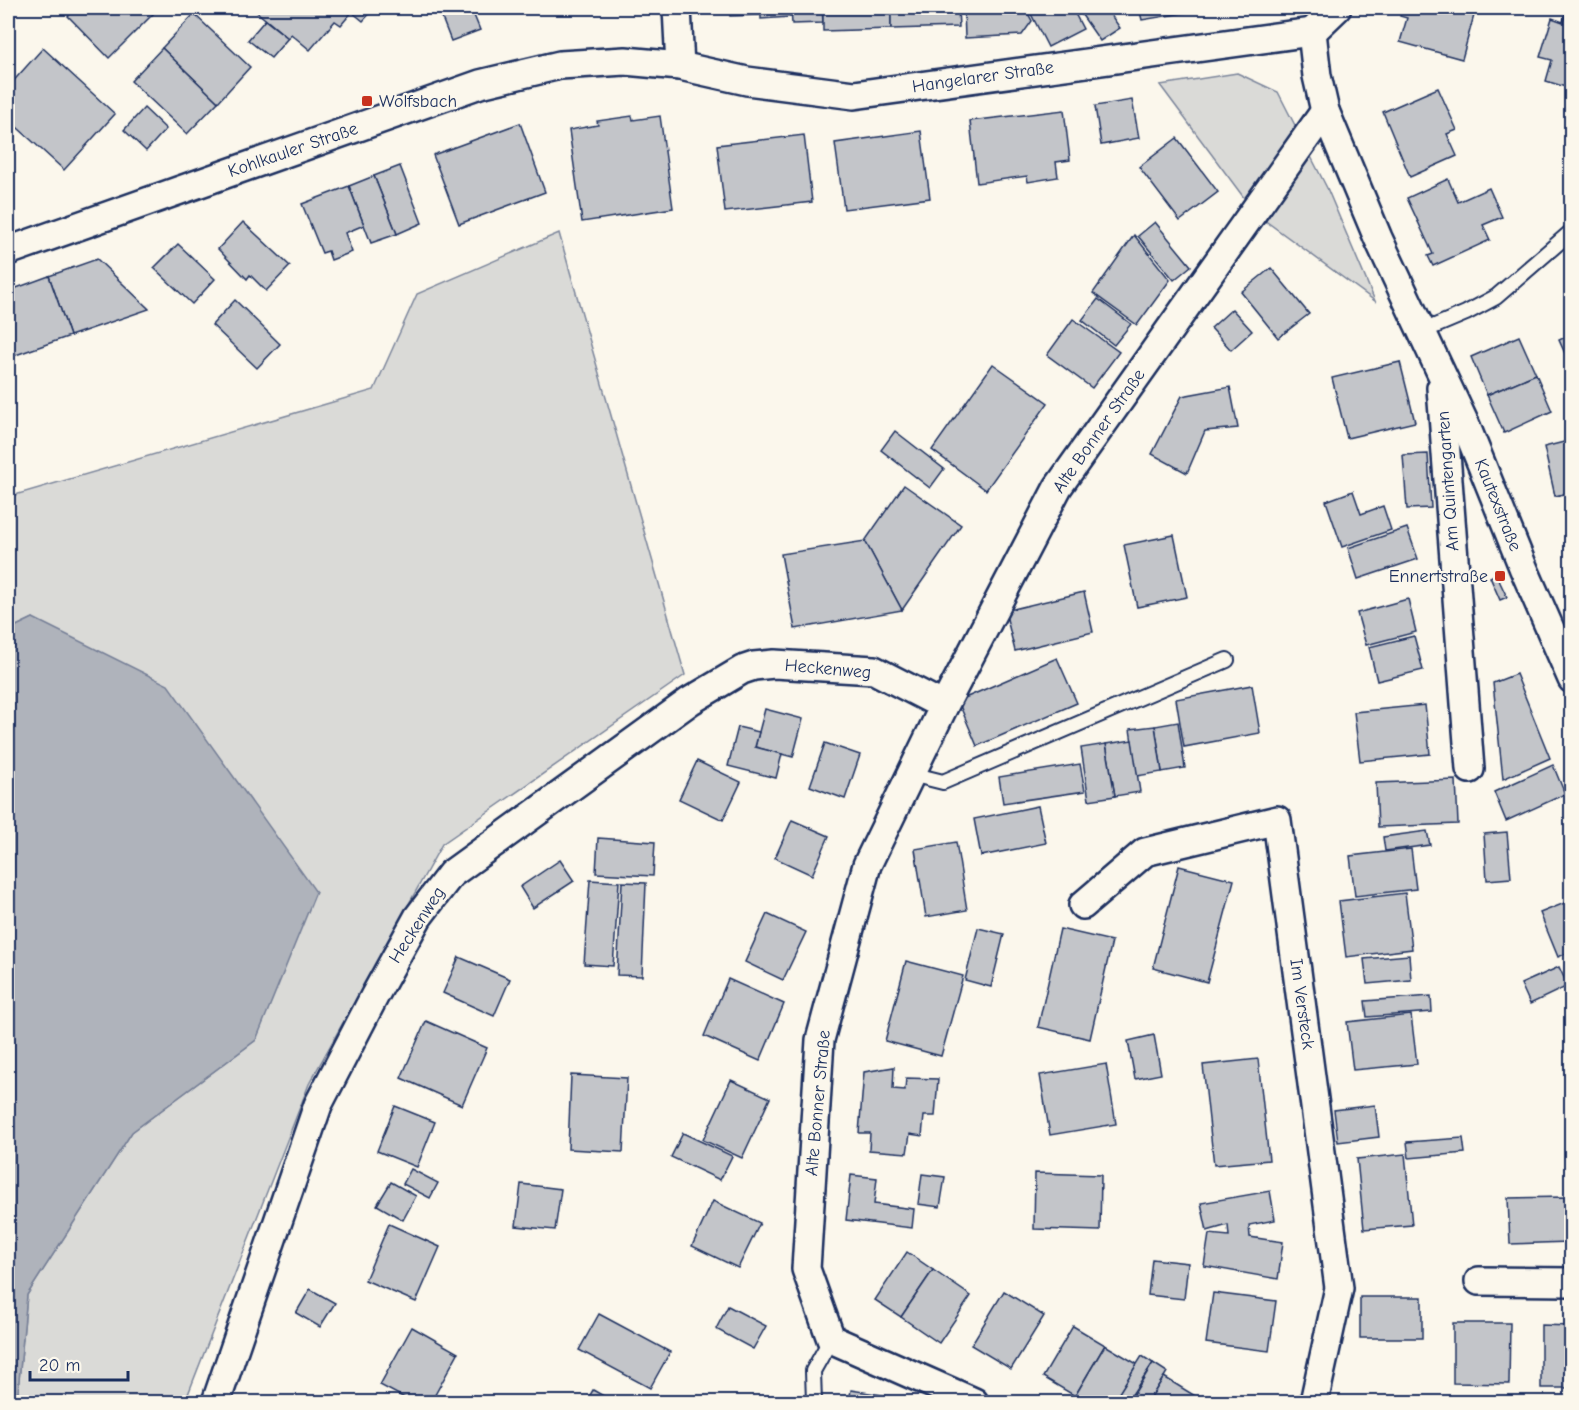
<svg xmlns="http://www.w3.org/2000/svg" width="1579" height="1410" font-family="'Comic Neue',sans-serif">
<rect width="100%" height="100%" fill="#fbf7ec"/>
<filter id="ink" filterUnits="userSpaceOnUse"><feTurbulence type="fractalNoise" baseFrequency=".0167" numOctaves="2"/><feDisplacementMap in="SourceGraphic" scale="12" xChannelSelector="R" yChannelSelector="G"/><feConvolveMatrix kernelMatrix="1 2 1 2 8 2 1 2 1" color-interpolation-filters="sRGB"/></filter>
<g filter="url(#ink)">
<g fill="#dadad7" stroke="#7a849a" stroke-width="1.5">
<path d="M1237 73 1278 92 1327 188 1375 301 1256 214 1160 85Z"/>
<path d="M559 233 685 675 442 844 309 1084 185 1402H17L27 1295 132 1132 256 1040 33 618 8 630V497L374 390 417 294Z"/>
</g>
<path fill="#afb3bb" stroke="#747e96" stroke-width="1.5" d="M33 618 168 685 316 892 256 1040 132 1132 27 1295 17 1402H8V630Z"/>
<g fill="#c3c5c9" stroke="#1b2f5e" stroke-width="1.5">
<path d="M77 8H159L109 58 68 16Z"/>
<path d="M252 8H375L363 21 352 12 341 25 335 21 310 50 291 34 288 38Z"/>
<path d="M438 8H471L480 30 451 41Z"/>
<path d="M730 8H759V15L730 16Z"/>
<path d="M761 8H790V17L761 19Z"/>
<path d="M791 8H822L823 23 792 24Z"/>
<path d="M823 8H891V29L823 31Z"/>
<path d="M891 8H958L959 27 891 29Z"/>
<path d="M964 8H1025L1032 21 1022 35 965 38Z"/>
<path d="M1028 8H1072L1083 29 1048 47Z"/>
<path d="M1077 8H1106L1120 28 1100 41Z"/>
<path d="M1139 8H1189L1190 12 1142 20Z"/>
<path d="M1402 8H1476L1462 59 1400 42 1407 18 1400 16Z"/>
<path d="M1567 8H1572V89L1546 81 1552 60 1540 57 1552 18 1563 22Z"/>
<path d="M194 14 250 67 218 102 162 48Z"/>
<path d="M265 20 288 38 271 58 248 40Z"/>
<path d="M43 48 115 114 64 170 8 119V87Z"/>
<path d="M162 48 218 102 187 134 131 81Z"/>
<path d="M1438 88 1457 130 1447 134 1457 156 1410 177 1383 112Z"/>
<path d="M1132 100 1139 138 1101 145 1095 106Z"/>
<path d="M144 108 166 129 146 151 124 130Z"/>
<path d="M1064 110 1070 160 1056 162 1058 177 1028 182 1027 176 977 183 970 121Z"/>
<path d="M632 116 633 120 660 116 673 208 582 222 569 130 598 125 597 121Z"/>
<path d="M520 123 545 192 459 224 433 155Z"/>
<path d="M921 131 930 198 844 209 835 143Z"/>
<path d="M804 135 812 202 725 212 717 145Z"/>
<path d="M1177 138 1218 192 1180 221 1139 167Z"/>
<path d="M400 166 422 223 397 234 374 176Z"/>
<path d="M374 176 397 234 371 243 349 186Z"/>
<path d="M1448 179 1458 202 1489 188 1502 217 1483 225 1490 240 1433 266 1428 256 1433 254 1407 198Z"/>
<path d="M349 186 364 225 345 233 352 252 331 260 328 251 322 253 302 204Z"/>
<path d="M243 222 290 266 266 291 250 275 247 279 218 249Z"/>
<path d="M1155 222 1191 266 1174 280 1138 236Z"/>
<path d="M1134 235 1170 280 1137 325 1093 293Z"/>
<path d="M178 244 215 279 192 304 154 268Z"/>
<path d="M97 259 149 309 70 336 49 276Z"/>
<path d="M1271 268 1309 314 1278 338 1241 292Z"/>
<path d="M49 276 70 336 10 357 8 349V291Z"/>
<path d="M1098 299 1131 324 1114 345 1082 320Z"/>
<path d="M235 300 280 344 257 368 212 325Z"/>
<path d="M1232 309 1252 331 1231 350 1211 328Z"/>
<path d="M1073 319 1119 352 1092 388 1047 355Z"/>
<path d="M1572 334V369L1559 340Z"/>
<path d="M1519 336 1536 374 1487 395 1471 357Z"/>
<path d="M1400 362 1415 422 1347 438 1332 378Z"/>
<path d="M993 364 1048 403 986 490 932 450Z"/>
<path d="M1536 374 1552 411 1504 433 1487 395Z"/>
<path d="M1230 387 1238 428 1205 431 1187 473 1152 454 1182 396Z"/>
<path d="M895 431 944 469 930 488 881 450Z"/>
<path d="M1572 440V492L1555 496 1544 447Z"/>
<path d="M1428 454 1431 508 1407 509 1403 455Z"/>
<path d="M904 485 961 525 902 610 865 541Z"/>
<path d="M1353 491 1361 514 1383 506 1391 530 1342 547 1326 501Z"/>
<path d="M1407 528 1418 559 1358 579 1348 548Z"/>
<path d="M1174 535 1187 597 1137 607 1124 545Z"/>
<path d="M865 541 902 610 795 629 781 554Z"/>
<path d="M1496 574 1507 597 1500 600 1490 577Z"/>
<path d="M1084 592 1093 632 1015 651 1005 611Z"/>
<path d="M1408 599 1416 632 1366 645 1357 613Z"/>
<path d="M1414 636 1423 670 1377 681 1369 647Z"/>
<path d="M1057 658 1077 703 977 746 958 701Z"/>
<path d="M1516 674 1550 758 1503 779 1493 683Z"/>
<path d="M1252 685 1260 733 1184 747 1176 699Z"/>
<path d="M1425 705 1430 754 1360 761 1354 712Z"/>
<path d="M765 709 803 719 793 757 755 747Z"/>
<path d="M1178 722 1185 768 1162 772 1155 726Z"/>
<path d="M1155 726 1162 772 1137 776 1130 729Z"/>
<path d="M738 727 759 732 755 747 782 754 776 778 728 766Z"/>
<path d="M1132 740 1140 792 1115 796 1106 744Z"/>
<path d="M825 743 860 755 845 799 810 786Z"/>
<path d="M1106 744 1115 796 1089 800 1081 748Z"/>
<path d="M697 761 741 782 723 820 679 799Z"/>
<path d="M1080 764 1085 791 1003 803 999 777Z"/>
<path d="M1553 765 1565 794 1506 821 1494 792Z"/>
<path d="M1456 780 1458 824 1378 827 1376 783Z"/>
<path d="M1038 806 1046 843 981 856 974 819Z"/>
<path d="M792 820 829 836 812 875 775 858Z"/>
<path d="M1427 831 1430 845 1385 851 1383 837Z"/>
<path d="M1507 832 1511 878 1487 880 1484 834Z"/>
<path d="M598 838 655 842 653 876 596 873Z"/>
<path d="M956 842 967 910 926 917 915 849Z"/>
<path d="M1411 849 1416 889 1355 896 1350 856Z"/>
<path d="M560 860 574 881 533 908 520 887Z"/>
<path d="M1179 866 1234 880 1207 982 1153 968Z"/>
<path d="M590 880 619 882 613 966 584 964Z"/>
<path d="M622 882 646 883 642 976 617 975Z"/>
<path d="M1405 893 1412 949 1346 957 1339 901Z"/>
<path d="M1572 900V951L1558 957 1540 913Z"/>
<path d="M767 914 806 932 783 980 745 962Z"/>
<path d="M978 928 1004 934 991 987 965 980Z"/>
<path d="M1060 929 1112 941 1090 1039 1038 1027Z"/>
<path d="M1409 955 1411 980 1367 984 1364 959Z"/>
<path d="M459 957 510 979 494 1016 443 993Z"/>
<path d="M906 961 963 976 941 1056 885 1041Z"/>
<path d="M1559 967 1568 986 1530 1004 1521 984Z"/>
<path d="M728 979 784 1004 760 1061 704 1036Z"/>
<path d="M1431 996 1432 1012 1367 1017 1365 1001Z"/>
<path d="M1411 1015 1417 1064 1353 1070 1347 1022Z"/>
<path d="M426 1021 487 1048 462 1105 401 1078Z"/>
<path d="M1154 1035 1161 1074 1135 1079 1128 1041Z"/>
<path d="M1258 1059 1269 1160 1214 1165 1203 1065Z"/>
<path d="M1106 1064 1116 1124 1050 1135 1040 1075Z"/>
<path d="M894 1067 893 1089 905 1090 906 1078 938 1079 935 1116H924L922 1136 910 1134 907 1153 869 1150 870 1133H859L864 1072Z"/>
<path d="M571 1075 627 1078 623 1152 568 1149Z"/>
<path d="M731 1080 770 1098 742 1158 703 1140Z"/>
<path d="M1375 1105 1379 1137 1338 1142 1334 1110Z"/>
<path d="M395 1106 435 1122 417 1167 377 1151Z"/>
<path d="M683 1133 732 1156 720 1180 671 1157Z"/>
<path d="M1463 1138 1465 1153 1409 1158 1407 1142Z"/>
<path d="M1405 1154 1412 1225 1364 1229 1357 1159Z"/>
<path d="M411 1169 438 1183 430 1198 403 1184Z"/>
<path d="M1035 1173 1101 1175 1100 1231 1034 1229Z"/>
<path d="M922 1174 945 1177 940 1207 918 1204Z"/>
<path d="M851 1175 877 1178 874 1204 914 1209 912 1228 846 1220Z"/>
<path d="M391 1182 416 1196 403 1220 377 1205Z"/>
<path d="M521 1184 561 1189 555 1230 516 1226Z"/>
<path d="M1270 1191 1275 1220 1249 1225 1250 1237 1283 1242 1278 1279 1204 1266 1209 1234 1229 1236 1228 1225 1207 1231 1201 1203Z"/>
<path d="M1567 1197 1569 1242 1510 1244 1508 1198Z"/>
<path d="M713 1201 760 1223 738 1268 692 1246Z"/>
<path d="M389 1224 440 1247 416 1302 365 1280Z"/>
<path d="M907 1252 933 1270 901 1317 875 1300Z"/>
<path d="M1152 1259 1188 1263 1184 1299 1148 1295Z"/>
<path d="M933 1270 971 1296 939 1343 901 1317Z"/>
<path d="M310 1289 335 1303 320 1327 296 1313Z"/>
<path d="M1004 1291 1044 1316 1011 1369 971 1345Z"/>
<path d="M1213 1293 1276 1301 1269 1351 1206 1343Z"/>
<rect x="1360" y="1297" width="62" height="41"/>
<path d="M728 1306 766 1326 753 1349 716 1329Z"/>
<path d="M599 1314 670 1352 650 1388 579 1350Z"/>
<path d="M1453 1323H1510L1509 1384 1453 1383Z"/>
<path d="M1541 1325 1572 1326V1388H1541Z"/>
<path d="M1073 1326 1105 1345 1075 1396 1043 1377Z"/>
<path d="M412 1327 458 1353 431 1402H412L380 1385Z"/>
<path d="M1105 1345 1137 1364 1114 1402H1085L1075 1396Z"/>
<path d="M1142 1356 1153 1363 1127 1402 1117 1396Z"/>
<path d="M1153 1363 1167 1372 1164 1377 1148 1402H1129Z"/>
<path d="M1164 1377 1205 1402H1148Z"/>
<path d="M593 1390 614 1402H586Z"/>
<path d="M851 1390 895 1397 894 1402H849Z"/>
<path d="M330 1396 344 1402H327Z"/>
</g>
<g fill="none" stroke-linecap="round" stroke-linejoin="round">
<g stroke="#1b2f5e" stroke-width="18">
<g id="lane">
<path d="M1421 332 1466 313 1496 297 1572 231"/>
<path d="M911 774 943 782 1227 660"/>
<path d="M814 1402 813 1371 831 1339"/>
</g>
</g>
<g stroke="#1b2f5e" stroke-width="32">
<g id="street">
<path d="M677 8 680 66"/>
<path d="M1312 32 1317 76 1325 111 1378 238 1466 426 1523 567 1572 679"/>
<path d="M1312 32 1337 8"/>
<path d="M8 251 480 84 560 65 625 61 680 66 747 81 854 95 1312 32"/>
<path d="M1441 388 1470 769"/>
<path d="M1083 905 1145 852 1277 820 1339 1288 1314 1402"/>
<path d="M1479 1281 1572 1282"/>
<path d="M216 1402 318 1105 375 995 418 917 451 874 690 701 742 670 754 666 774 664 874 670 944 706"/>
<path d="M974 1402 831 1339 806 1269 820 1040 867 865 944 706 1058 487 1325 111"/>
</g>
</g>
<use href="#lane" stroke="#fbf7ec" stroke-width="14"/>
<use href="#street" stroke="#fbf7ec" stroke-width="27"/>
</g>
</g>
<g fill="#c8321e" stroke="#fbf7ec" stroke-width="2">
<rect x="361" y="95" width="12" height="12" rx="3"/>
<rect x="1494" y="570" width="12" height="12" rx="3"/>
</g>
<g text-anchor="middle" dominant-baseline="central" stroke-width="4.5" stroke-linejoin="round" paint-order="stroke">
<g font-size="18" fill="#1b2f5e" stroke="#fbf7ec">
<text transform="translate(983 77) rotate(-8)">Hangelarer Straße</text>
<text transform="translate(293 150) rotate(-19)">Kohlkauler Straße</text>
<text transform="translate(1099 431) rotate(-55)">Alte Bonner Straße</text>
<text transform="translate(1448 481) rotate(-94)">Am Quintengarten</text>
<text transform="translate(1498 505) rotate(68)">Kautexstraße</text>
<text transform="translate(828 669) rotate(5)">Heckenweg</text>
<text transform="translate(417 925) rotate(-57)">Heckenweg</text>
<text transform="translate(1302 1004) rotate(82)">Im Versteck</text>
<text transform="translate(818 1103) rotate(-85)">Alte Bonner Straße</text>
</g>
<g font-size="18" fill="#1b2f5e" stroke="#fbf7ec" text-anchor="start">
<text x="379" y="101">Wolfsbach</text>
<text x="1488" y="576" text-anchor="end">Ennertstraße</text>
</g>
</g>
<rect width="1579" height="1410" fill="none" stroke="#fbf7ec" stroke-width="30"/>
<rect x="15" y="15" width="1549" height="1380" fill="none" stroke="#1b2f5e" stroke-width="2" filter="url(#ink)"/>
<path d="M30 1371v9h98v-9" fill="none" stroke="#1b2f5e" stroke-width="3"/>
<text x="39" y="1371" font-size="18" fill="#1b2f5e" stroke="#fbf7ec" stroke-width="4.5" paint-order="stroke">20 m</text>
</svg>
